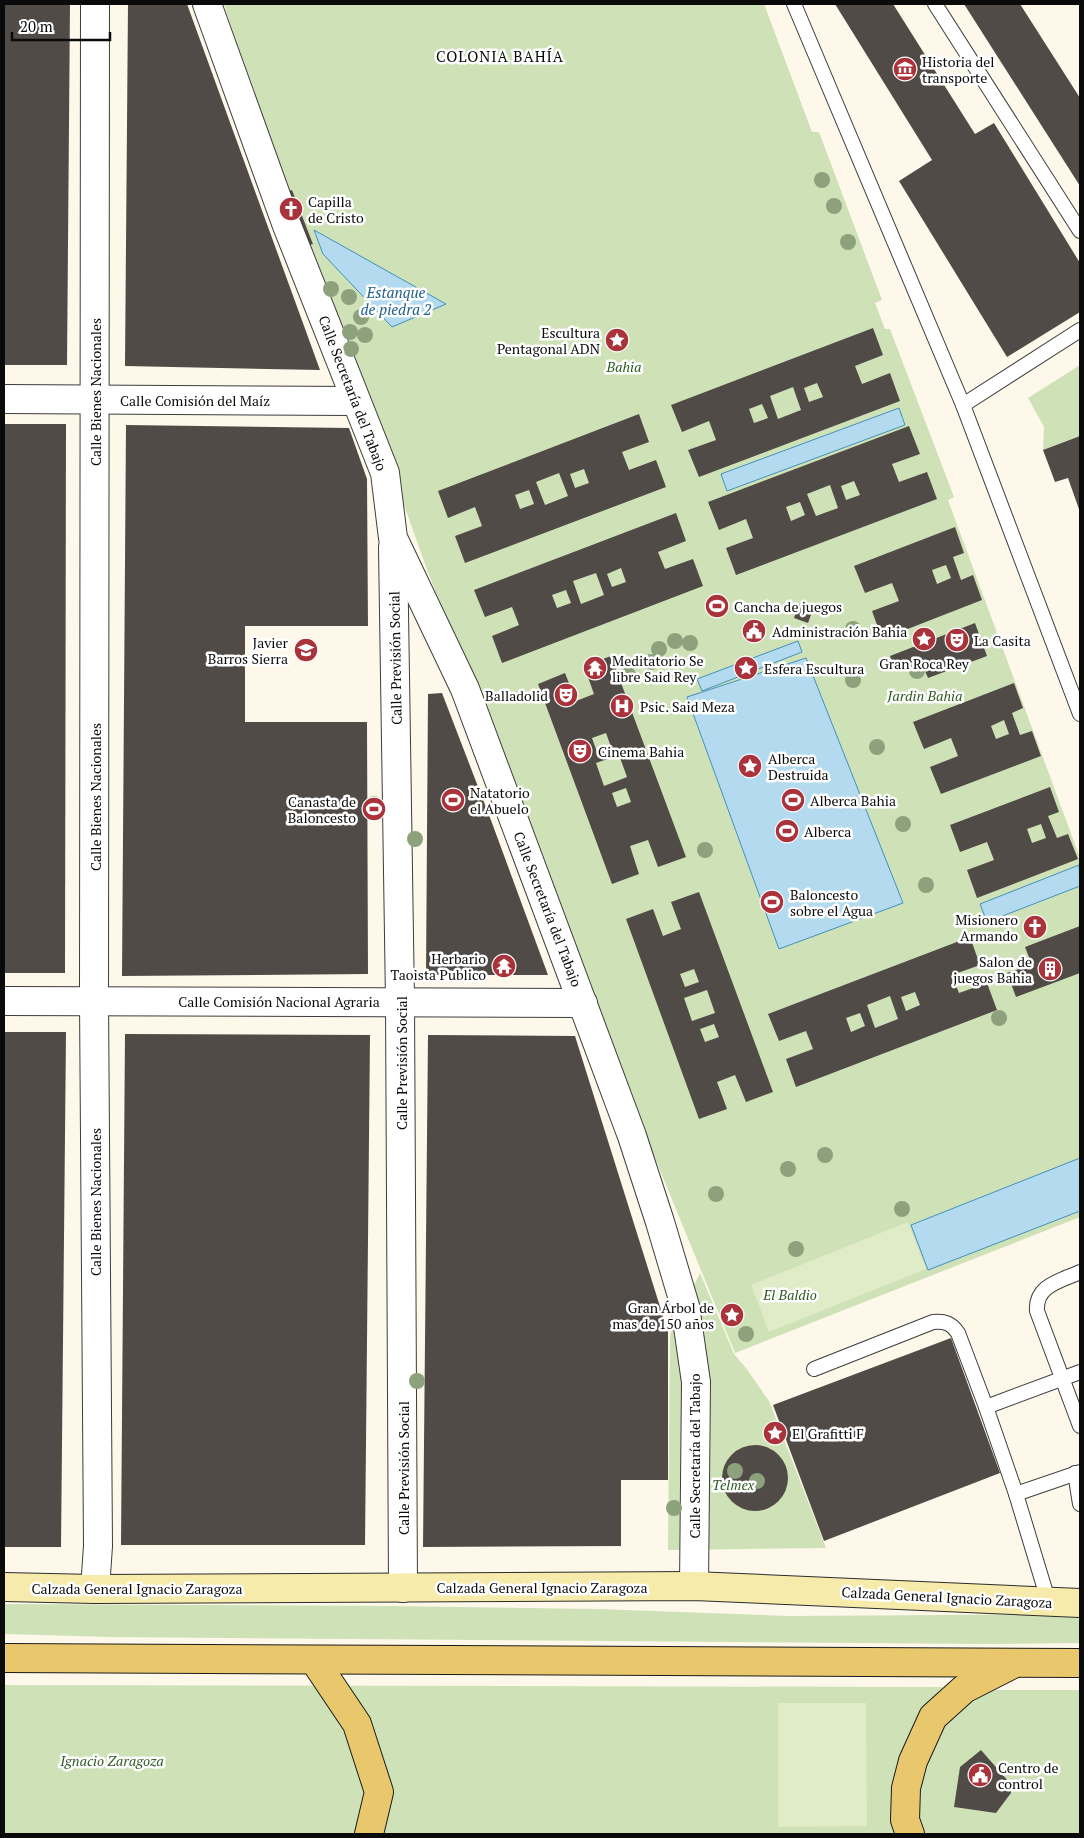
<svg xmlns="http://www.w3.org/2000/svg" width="1084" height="1838" font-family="'PT Serif',serif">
<rect width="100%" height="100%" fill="#fdf8e9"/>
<g fill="#cfe2b7">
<path d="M224 4H764L812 132H819L882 300 875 303 885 329H890L954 497 948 500 1080 858V1217L735 1353 650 1146 429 575 400 494 307 253 313 243 292 191 278 195 249 81Z"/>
<path d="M1080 365V436L1043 450 1044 427 1028 398Z"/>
<path d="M700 1273 734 1354 746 1368 769 1401 826 1548 668 1550 670 1334Z"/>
<path d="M4 1604 391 1606 597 1609 788 1616 1080 1614V1643L990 1644 111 1637 4 1634Z"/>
<path d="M4 1685 937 1687 992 1690H1080V1834H4Z"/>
</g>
<g fill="#e0ebc8">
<path d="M908 1222 926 1269 769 1332 751 1285Z"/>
<path d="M778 1703H866L867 1826 778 1827Z"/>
</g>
<g fill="#b3daee" stroke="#4290bd">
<path d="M314 230 446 304 392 327 323 254Z"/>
<path d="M899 408 905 425 727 491 721 474Z"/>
<path d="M798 641 802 652 702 691 697 679Z"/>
<path d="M806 658 903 903 779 949 687 697Z"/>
<path d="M1079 865 1080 886 987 922 980 904Z"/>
<path d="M1080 1158V1211L928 1270 911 1225Z"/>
</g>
<g fill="#514b47" fill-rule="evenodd">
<path d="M4 4H70L67 365H4Z"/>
<path d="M128 4H187L320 370 125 366Z"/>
<path d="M835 4H893L975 134 994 123 1080 263V312L1007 357 899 181 932 160Z"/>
<path d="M964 4H1020L1080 98V186Z"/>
<path d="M292 190 313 244 299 249 278 195Z"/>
<path d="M873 328 883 355 855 366 862 384 890 373 900 401 699 477 688 450 716 440 709 421 682 432 671 405ZM817 383 823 397 809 402 804 388ZM793 387 801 410 778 419 770 396ZM762 404 768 418 754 423 749 409Z"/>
<path d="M639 414 649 442 622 452 629 470 656 460 666 487 465 563 455 536 482 526 475 507 448 518 438 491ZM584 469 589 483 575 488 570 474ZM559 473 568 496 545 505 536 482ZM529 490 534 504 520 509 515 495Z"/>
<path d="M4 424H66L65 973H4Z"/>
<path d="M126 425 349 428 367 479 368 626H245V722H367L368 974 122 976Z"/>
<path d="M909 426 920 454 892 464 899 482 927 472 937 499 736 575 726 548 753 538 746 519 719 530 708 502ZM854 481 860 495 846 500 841 486ZM830 485 838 508 816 516 807 494ZM800 502 805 515 791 521 786 507Z"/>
<path d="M1080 436V512L1068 478 1055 482 1043 450Z"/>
<path d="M676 513 686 541 658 552 665 569 693 559 703 586 502 663 492 636 519 625 512 607 485 617 474 590ZM621 568 626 582 612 587 607 574ZM596 573 604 595 581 604 573 581ZM566 590 571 603 557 608 552 595Z"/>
<path d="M955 527 964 553 953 557 961 580 973 575 982 600 882 639 872 611 899 601 892 583 865 593 854 566ZM946 565 951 578 937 584 932 570Z"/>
<path d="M799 604 813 609 808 623 794 618Z"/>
<path d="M975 623 987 656 928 678 920 659 895 669 890 656Z"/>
<path d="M611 656 686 857 658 867 648 840 630 846 639 874 612 884 538 684 565 673 576 701 594 694 584 666ZM606 733 611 747 597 752 592 738ZM619 755 627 777 604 786 596 763ZM626 788 631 802 617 807 612 793Z"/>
<path d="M1014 683 1023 708 1012 713 1020 735 1032 731 1041 756 941 794 930 767 958 756 951 738 924 749 913 722ZM1004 720 1009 734 996 739 991 726Z"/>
<path d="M442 693 492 823 548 975H426L428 694Z"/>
<path d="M1050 787 1059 812 1048 816 1057 838 1068 834 1078 859 977 898 967 870 994 860 987 842 960 852 950 825ZM1041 824 1046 838 1032 843 1027 829Z"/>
<path d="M699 892 773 1092 746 1102 735 1075 717 1082 727 1109 699 1119 626 919 653 909 663 936 681 929 671 902ZM694 969 699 982 685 987 680 974ZM707 990 715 1013 692 1021 684 998ZM714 1024 719 1037 705 1042 700 1029Z"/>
<path d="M1080 926V973L1016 997 1007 973 1032 965 1025 947Z"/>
<path d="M970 937 980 965 952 975 959 993 987 983 997 1010 796 1087 786 1059 813 1049 806 1031 779 1041 768 1014ZM915 992 920 1005 906 1011 901 997ZM890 996 898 1019 875 1028 867 1005ZM860 1013 865 1026 851 1032 846 1018Z"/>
<path d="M4 1032H66L61 1547H4Z"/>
<path d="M125 1034 370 1035 365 1545H121Z"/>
<path d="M428 1035 575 1036 668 1332V1480H621V1546L423 1547Z"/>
<path d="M951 1338 1000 1473 824 1541 773 1405Z"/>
<circle cx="755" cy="1478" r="33"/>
<path d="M981 1750 1009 1782 1011 1793 996 1813 954 1807 960 1767Z"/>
</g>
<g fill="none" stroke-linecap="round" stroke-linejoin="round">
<g stroke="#3d3d3d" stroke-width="16">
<g id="service">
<path d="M794 4 963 405 1080 714"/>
<path d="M935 4 1080 231"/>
<path d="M963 405 1080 330"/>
<path d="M1080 1272C1061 1281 1035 1285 1037 1311L1080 1426"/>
<path d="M814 1369 933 1322C945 1321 951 1323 958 1333L986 1407"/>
<path d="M1075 1473 1080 1504"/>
<path d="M1016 1494 986 1407 1080 1372"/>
<path d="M1049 1603 1016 1494 1080 1472"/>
</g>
</g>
<g stroke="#3d3d3d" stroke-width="30">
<g id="minor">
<path d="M207 4 286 223 385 473 393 538 465 689 632 1136 660 1222 685 1306 696 1382 694 1586"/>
<path d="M4 399 356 401"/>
<path d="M393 547 400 1001 403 1588"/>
<path d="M4 1001 583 1003"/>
<path d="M95 1589 98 1546 94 1001 95 4"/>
</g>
</g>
<g stroke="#2c2c2c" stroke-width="30">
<path id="secondary" d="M4 1587 95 1589 694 1586 1080 1603"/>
</g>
<g stroke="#1b1b1b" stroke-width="30">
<g id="primary">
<path d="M4 1658 1080 1663"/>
<path d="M314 1660 357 1724 379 1792 369 1834"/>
<path d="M910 1834 905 1820 906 1788 913 1761 933 1717 964 1689 1013 1664"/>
</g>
</g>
<use href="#service" stroke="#fff" stroke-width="14"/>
<use href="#minor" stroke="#fff" stroke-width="28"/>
<use href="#secondary" stroke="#f6ebaa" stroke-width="28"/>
<use href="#primary" stroke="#e9c76c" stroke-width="28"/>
</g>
<g fill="#8ca17c">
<circle cx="822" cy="180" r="8"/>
<circle cx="834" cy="206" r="8"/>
<circle cx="848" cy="242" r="8"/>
<circle cx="331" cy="289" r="8"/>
<circle cx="349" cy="297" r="8"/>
<circle cx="361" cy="317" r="8"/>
<circle cx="350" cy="332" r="8"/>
<circle cx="365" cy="335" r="8"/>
<circle cx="351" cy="349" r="8"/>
<circle cx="853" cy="629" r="8"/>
<circle cx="675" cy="641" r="8"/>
<circle cx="690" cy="643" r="8"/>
<circle cx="659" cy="649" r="8"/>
<circle cx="651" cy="662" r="8"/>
<circle cx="917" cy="671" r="8"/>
<circle cx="628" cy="675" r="8"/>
<circle cx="853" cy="680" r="8"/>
<circle cx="877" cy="747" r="8"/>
<circle cx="374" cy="804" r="8"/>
<circle cx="903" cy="824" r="8"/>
<circle cx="415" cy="839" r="8"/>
<circle cx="705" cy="850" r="8"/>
<circle cx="926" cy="885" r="8"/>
<circle cx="999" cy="1018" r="8"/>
<circle cx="825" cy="1155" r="8"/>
<circle cx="788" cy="1169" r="8"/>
<circle cx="716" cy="1194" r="8"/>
<circle cx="902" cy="1209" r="8"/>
<circle cx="796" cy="1249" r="8"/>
<circle cx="746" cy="1334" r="8"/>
<circle cx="417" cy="1381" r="8"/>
<circle cx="735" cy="1471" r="8"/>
<circle cx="757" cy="1481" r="8"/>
<circle cx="674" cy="1508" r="8"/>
</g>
<defs>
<g id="museum-disc" transform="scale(1.25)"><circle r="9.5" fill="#a9323b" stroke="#fff"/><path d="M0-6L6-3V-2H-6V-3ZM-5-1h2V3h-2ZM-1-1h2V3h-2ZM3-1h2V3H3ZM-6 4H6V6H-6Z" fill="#fff"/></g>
<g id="church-disc" transform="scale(1.25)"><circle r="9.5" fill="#a9323b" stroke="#fff"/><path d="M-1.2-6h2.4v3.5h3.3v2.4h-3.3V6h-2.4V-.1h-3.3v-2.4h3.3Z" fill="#fff"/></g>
<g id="sight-disc" transform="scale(1.25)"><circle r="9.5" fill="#a9323b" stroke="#fff"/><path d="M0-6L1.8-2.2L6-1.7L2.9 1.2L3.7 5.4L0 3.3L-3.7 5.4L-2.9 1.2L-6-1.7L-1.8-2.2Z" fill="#fff"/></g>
<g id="stadium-disc" transform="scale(1.25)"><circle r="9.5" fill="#a9323b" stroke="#fff"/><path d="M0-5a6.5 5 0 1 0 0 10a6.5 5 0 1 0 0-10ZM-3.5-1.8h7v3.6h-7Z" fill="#fff"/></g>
<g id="civic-disc" transform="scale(1.25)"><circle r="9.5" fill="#a9323b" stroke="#fff"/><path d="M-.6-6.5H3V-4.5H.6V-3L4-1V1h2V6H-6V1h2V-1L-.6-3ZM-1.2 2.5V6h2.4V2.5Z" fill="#fff"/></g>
<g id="theatre-disc" transform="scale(1.25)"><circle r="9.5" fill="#a9323b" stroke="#fff"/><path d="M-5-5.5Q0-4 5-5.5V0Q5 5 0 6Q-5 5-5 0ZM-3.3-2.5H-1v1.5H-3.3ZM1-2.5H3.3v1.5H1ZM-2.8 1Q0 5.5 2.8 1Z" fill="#fff"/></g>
<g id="school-disc" transform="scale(1.25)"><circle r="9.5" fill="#a9323b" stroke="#fff"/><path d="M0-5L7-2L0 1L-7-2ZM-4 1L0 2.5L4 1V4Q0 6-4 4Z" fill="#fff"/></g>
<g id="temple-disc" transform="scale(1.25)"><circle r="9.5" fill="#a9323b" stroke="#fff"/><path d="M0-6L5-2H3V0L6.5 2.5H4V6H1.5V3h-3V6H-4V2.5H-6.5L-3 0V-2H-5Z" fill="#fff"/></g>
<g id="hospital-disc" transform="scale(1.25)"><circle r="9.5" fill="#a9323b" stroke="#fff"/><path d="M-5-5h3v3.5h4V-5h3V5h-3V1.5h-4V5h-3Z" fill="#fff"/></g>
<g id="building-disc" transform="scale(1.25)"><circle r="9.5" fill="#a9323b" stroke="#fff"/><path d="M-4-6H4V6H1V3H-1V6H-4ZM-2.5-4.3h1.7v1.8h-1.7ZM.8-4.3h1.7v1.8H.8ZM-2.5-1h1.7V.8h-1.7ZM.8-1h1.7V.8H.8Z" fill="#fff"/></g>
</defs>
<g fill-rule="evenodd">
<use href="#museum-disc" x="905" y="69"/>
<use href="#church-disc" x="291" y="209"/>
<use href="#sight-disc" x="617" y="340"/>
<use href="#stadium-disc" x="717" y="606"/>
<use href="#civic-disc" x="754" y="631"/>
<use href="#sight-disc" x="924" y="639"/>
<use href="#theatre-disc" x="957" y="640"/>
<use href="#school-disc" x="306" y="650"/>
<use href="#temple-disc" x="595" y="668"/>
<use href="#sight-disc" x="746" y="668"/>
<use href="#theatre-disc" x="566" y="695"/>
<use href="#hospital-disc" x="622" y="706"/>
<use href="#theatre-disc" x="580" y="751"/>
<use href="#sight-disc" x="750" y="766"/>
<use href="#stadium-disc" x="453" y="800"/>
<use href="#stadium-disc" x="793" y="800"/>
<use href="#stadium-disc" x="374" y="809"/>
<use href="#stadium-disc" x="787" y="831"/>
<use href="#stadium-disc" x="772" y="902"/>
<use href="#church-disc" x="1035" y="927"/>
<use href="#temple-disc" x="504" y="966"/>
<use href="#building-disc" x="1050" y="969"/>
<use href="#sight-disc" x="732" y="1315"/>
<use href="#sight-disc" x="775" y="1433"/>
<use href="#civic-disc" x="980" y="1775"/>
</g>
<g text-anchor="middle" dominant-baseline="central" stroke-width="5" stroke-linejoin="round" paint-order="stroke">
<g font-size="14" fill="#0a0a0a" stroke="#fff" text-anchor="start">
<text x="922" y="61">Historia del<tspan x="922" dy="16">transporte</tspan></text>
<text x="308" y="201">Capilla<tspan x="308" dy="16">de Cristo</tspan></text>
<text x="600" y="332" text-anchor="end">Escultura<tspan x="600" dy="16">Pentagonal ADN</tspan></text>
<text x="734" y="606">Cancha de juegos</text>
<text x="772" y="631">Administración Bahia</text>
<text x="974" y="640">La Casita</text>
<text x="288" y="642" text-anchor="end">Javier<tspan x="288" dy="16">Barros Sierra</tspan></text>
<text x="612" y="660">Meditatorio Se<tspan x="612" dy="16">libre Said Rey</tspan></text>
<text x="924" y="663" text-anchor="middle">Gran Roca Rey</text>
<text x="764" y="668">Esfera Escultura</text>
<text x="548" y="695" text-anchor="end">Balladolid</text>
<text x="640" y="706">Psic. Said Meza</text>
<text x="598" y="751">Cinema Bahia</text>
<text x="768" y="758">Alberca<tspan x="768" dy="16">Destruida</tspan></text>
<text x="470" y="792">Natatorio<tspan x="470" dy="16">el Abuelo</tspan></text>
<text x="810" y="800">Alberca Bahia</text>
<text x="356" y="801" text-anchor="end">Canasta de<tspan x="356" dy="16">Baloncesto</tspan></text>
<text x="804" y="831">Alberca</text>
<text x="790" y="894">Baloncesto<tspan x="790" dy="16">sobre el Agua</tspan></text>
<text x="1018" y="919" text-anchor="end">Misionero<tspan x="1018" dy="16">Armando</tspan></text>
<text x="486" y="958" text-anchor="end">Herbario<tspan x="486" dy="16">Taoista Publico</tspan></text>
<text x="1032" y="961" text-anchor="end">Salon de<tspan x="1032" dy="16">juegos Bahia</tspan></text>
<text x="714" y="1307" text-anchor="end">Gran Árbol de<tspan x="714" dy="16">mas de 150 años</tspan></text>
<text x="792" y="1433">El Grafitti F</text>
<text x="998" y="1767">Centro de<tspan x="998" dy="16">control</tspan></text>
</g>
<g font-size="14" font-style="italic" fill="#2f5922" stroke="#fff">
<text x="624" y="366">Bahia</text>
<text x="925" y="695">Jardin Bahia</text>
<text x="790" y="1294">El Baldio</text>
<text x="733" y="1484">Telmex</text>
<text x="112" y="1760">Ignacio Zaragoza</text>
</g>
<g font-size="14" fill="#0a0a0a" stroke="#fff">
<text transform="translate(95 392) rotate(-90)">Calle Bienes Nacionales</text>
<text transform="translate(353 393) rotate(69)">Calle Secretaría del Tabajo</text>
<text x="195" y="400">Calle Comisión del Maíz</text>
<text transform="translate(395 658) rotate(-91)">Calle Previsión Social</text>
<text transform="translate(95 797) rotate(-90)">Calle Bienes Nacionales</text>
<text transform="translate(548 909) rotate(69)">Calle Secretaría del Tabajo</text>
<text x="279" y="1001">Calle Comisión Nacional Agraria</text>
<text transform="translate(401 1063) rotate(-90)">Calle Previsión Social</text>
<text transform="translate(95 1202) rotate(-90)">Calle Bienes Nacionales</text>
<text transform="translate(694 1456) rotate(-90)">Calle Secretaría del Tabajo</text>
<text transform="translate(403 1468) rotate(-90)">Calle Previsión Social</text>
<text x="542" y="1587">Calzada General Ignacio Zaragoza</text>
<text x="137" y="1588">Calzada General Ignacio Zaragoza</text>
<text transform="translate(947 1597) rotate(3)">Calzada General Ignacio Zaragoza</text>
</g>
<g font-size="15" letter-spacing="1" fill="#0a0a0a" stroke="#fff">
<text x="500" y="56">COLONIA BAHÍA</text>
</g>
<g font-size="15" font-style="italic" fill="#22618c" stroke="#fff">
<text x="396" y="292">Estanque<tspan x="396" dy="17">de piedra 2</tspan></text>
</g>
</g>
<rect width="1084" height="1838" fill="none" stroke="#0a0a0a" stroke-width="10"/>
<path d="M12 32v8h98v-8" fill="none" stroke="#0a0a0a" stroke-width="2.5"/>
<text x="20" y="32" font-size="15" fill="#0a0a0a" stroke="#ffffff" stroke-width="4" paint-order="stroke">20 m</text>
</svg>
